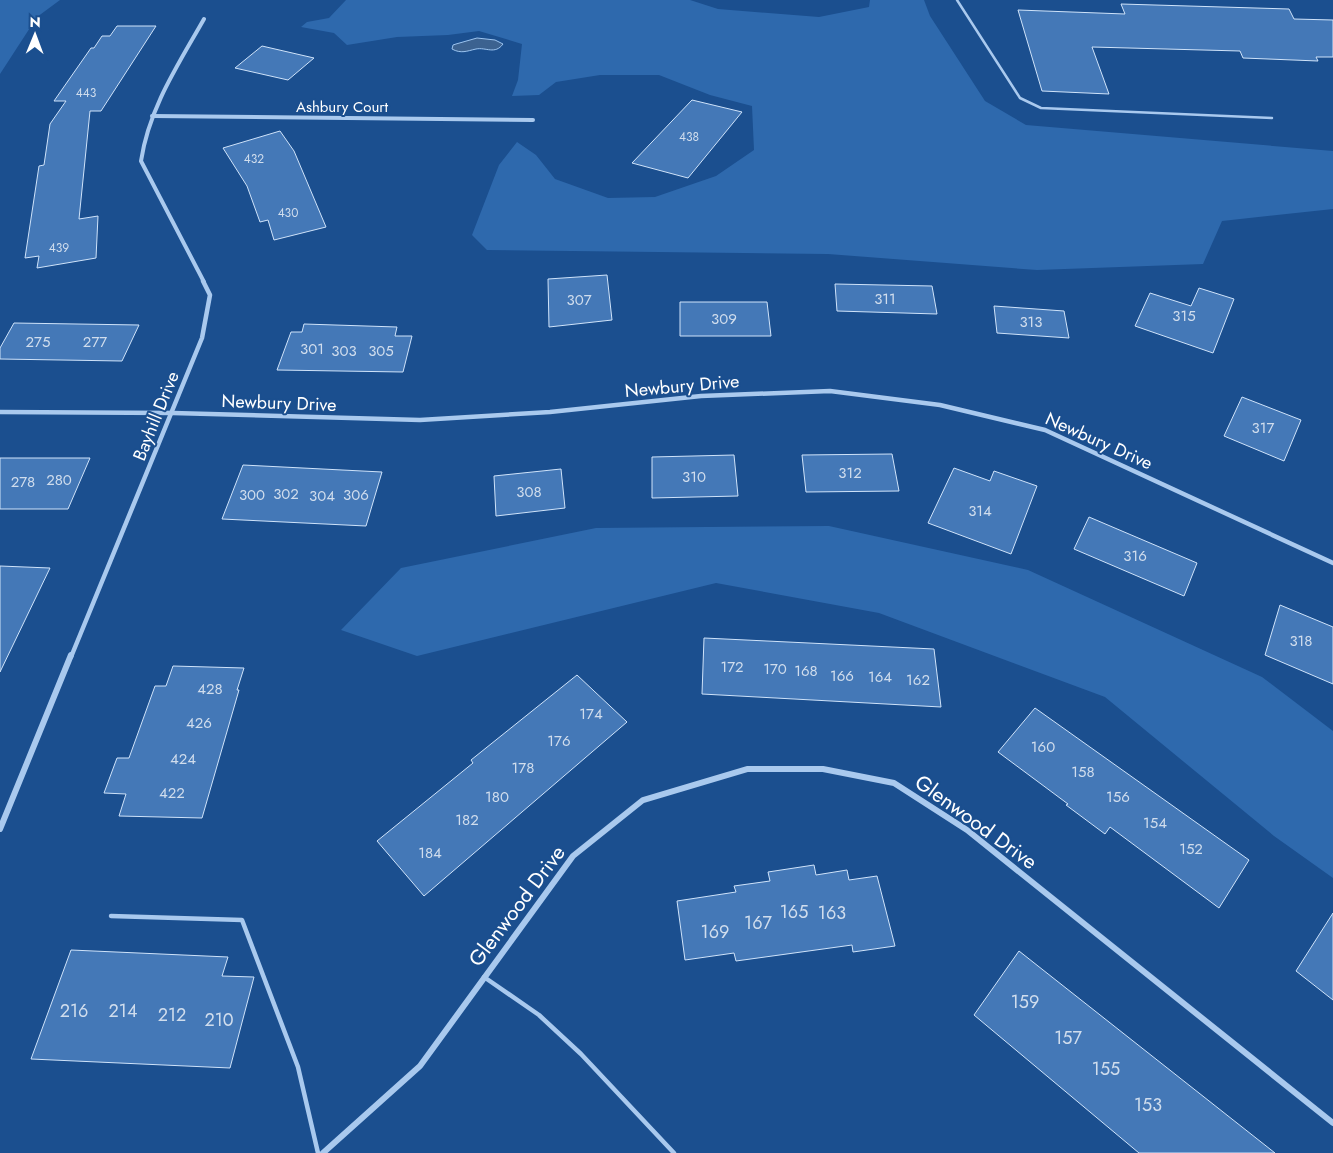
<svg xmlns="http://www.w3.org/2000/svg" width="1333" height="1153" font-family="Jost,sans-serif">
<rect width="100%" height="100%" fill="#1b4f8f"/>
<g fill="#2e69ad">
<path d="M0 0H60L37 17 0 74Z"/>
<path d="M346 0H690L718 9 819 17 869 7 870 0H924L930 16 985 101 1026 125 1333 151V209L1222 221 1203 264 1037 270 828 254 487 250 472 235 499 165 517 142 536 155 555 179 608 198 655 197 716 176 754 150 752 106 710 95 659 75H600L556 82 539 95 512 96 518 80 522 44 479 31 448 35 397 37 347 45 334 33 301 27 307 22 329 18Z"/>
<path d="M829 526 1028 570 1262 677 1333 731V878L1274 836 1105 697 879 613 716 583 417 656 341 630 401 568 596 528Z"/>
</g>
<path fill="#3c6290" stroke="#9cc4f0" d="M477 38 495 40 503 44C495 55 486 47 476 49 467 51 461 54 452 49L453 45 456 44Z"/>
<g fill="#4478b7" stroke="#cfe3fa">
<path d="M1121 4 1289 9 1294 19 1333 20V57H1316L1318 61 1243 58 1240 51 1092 47 1109 94 1042 91 1018 10 1125 14Z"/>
<path d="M117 26H156L101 111H90L79 219 98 216 96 258 37 268 39 256 25 258 39 166 44 165 50 124 66 101H54L91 48H94L102 36H110Z"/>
<path d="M262 46 314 58 288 80 235 68Z"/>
<path d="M692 100 742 112 688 178 632 163Z"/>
<path d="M280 131 294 151 326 227 274 240 268 220 260 222 247 186 223 148Z"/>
<path d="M607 275 612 320 549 327 548 279Z"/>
<path d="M835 284 932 286 937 314 837 311Z"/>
<path d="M1199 288 1234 299 1213 353 1135 326 1150 293 1191 306Z"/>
<path d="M680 302H767L771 336H680Z"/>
<path d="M994 306 1064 311 1069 338 997 333Z"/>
<path d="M14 323 139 325 122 361 0 359V348Z"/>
<path d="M304 324 397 327 395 336H412L403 372 277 370 291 332H302Z"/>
<path d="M1242 397 1301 420 1284 461 1224 436Z"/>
<path d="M892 454 899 491 806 492 802 455Z"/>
<path d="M734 455 738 496 652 498V457Z"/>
<path d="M0 458H90L68 509H0Z"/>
<path d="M243 465 382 472 366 526 222 519Z"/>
<path d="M954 468 990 481 994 471 1037 486 1011 554 928 523Z"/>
<path d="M561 469 565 508 496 516 494 476Z"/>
<path d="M1089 517 1197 563 1184 596 1074 549Z"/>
<path d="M0 566 50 568 0 672Z"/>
<path d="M1280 605 1333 627V684L1265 655Z"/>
<path d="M704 638 934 649 941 707 702 694Z"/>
<path d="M173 666 244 668 237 690H239L202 818 119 816 126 794 104 793 117 758H129L155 686H166Z"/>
<path d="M577 675 627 722 424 896 377 841 473 763 471 760Z"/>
<path d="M1035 708 1249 860 1219 908 1110 827 1105 834 1066 805 1068 804 998 752Z"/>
<path d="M814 865 816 875 847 870 849 880 877 876 895 946 853 952 852 945 736 961 734 953 685 960 677 901 736 892 734 886 770 881 768 872Z"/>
<path d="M1333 913V1000L1296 971Z"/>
<path d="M71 950 228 957 222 976 254 977 230 1068 31 1059Z"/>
<path d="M1019 951 1275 1153H1139L974 1015Z"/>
</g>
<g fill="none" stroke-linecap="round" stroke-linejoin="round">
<path stroke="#a9c9ee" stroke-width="2.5" d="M957 0 1020 98 1041 108 1272 118"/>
<g stroke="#a9c9ee" stroke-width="4.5">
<path d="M111 916 242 920 298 1067 318 1153"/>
<path d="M484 977 539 1015 581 1054 674 1153"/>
</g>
<g stroke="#a9c9ee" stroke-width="4">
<path d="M152 116 533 120"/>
<path d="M204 282 141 161C149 108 178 65 204 19"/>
</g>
<g stroke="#a9c9ee" stroke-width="4.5">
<path d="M0 412 173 413 420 420 550 412 701 396 830 391 940 405 1045 430 1333 563"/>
<path d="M71 657 202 338 210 295 203 281"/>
</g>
<g stroke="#a9c9ee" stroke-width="6">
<path d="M0 829 71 655"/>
<path d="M323 1153 420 1066 573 856 643 800 747 769H823L894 783 967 830 1333 1123"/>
</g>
</g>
<g text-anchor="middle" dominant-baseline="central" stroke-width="4" stroke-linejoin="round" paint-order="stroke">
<g font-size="12" fill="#d0dded">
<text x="86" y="93">443</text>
<text x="689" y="137">438</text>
<text x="254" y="159">432</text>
<text x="288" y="213">430</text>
<text x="59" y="248">439</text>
</g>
<g font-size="15" fill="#fff" stroke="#1b4f8f">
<text x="342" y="107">Ashbury Court</text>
</g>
<g font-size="15" fill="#d0dded">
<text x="885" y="299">311</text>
<text x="579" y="300">307</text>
<text x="1184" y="316">315</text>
<text x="724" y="319">309</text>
<text x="1031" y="322">313</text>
<text x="38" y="342">275</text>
<text x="95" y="342">277</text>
<text x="312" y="349">301</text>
<text x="344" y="351">303</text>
<text x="381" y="351">305</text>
<text x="1263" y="428">317</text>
<text x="850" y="473">312</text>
<text x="694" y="477">310</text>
<text x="59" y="480">280</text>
<text x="23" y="482">278</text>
<text x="529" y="492">308</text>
<text x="286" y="494">302</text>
<text x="252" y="495">300</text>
<text x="356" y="495">306</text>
<text x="322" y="496">304</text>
<text x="980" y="511">314</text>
<text x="1135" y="556">316</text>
<text x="1301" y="641">318</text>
<text x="732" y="667">172</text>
<text x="775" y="669">170</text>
<text x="806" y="671">168</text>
<text x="842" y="676">166</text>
<text x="880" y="677">164</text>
<text x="918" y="680">162</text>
<text x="210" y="689">428</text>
<text x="591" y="714">174</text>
<text x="199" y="723">426</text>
<text x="559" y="741">176</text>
<text x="1043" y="747">160</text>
<text x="183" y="759">424</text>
<text x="523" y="768">178</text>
<text x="1083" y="772">158</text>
<text x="172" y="793">422</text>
<text x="497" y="797">180</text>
<text x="1118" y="797">156</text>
<text x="467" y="820">182</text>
<text x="1155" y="823">154</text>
<text x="1191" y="849">152</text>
<text x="430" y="853">184</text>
</g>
<g font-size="18" fill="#fff" stroke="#1b4f8f">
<text transform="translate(682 386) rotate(-5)">Newbury Drive</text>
<text transform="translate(279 403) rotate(2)">Newbury Drive</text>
<text transform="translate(156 416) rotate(-68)">Bayhill Drive</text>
<text transform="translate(1099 441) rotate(24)">Newbury Drive</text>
</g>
<g font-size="18" fill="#d0dded">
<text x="794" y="912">165</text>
<text x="832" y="913">163</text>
<text x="758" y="923">167</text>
<text x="715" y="932">169</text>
<text x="1025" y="1002">159</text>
<text x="74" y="1011">216</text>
<text x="123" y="1011">214</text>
<text x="172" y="1015">212</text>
<text x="219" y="1020">210</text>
<text x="1068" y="1038">157</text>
<text x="1106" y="1069">155</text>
<text x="1148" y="1105">153</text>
</g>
<g font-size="21" fill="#fff" stroke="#1b4f8f">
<text transform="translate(976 822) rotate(36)">Glenwood Drive</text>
<text transform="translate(517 906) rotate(-53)">Glenwood Drive</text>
</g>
</g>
<g transform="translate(35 35) rotate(1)" stroke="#1b4f8f" stroke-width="4" paint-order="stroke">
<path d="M0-4L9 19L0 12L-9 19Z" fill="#ffffff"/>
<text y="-8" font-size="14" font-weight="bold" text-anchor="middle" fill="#ffffff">N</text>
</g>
</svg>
